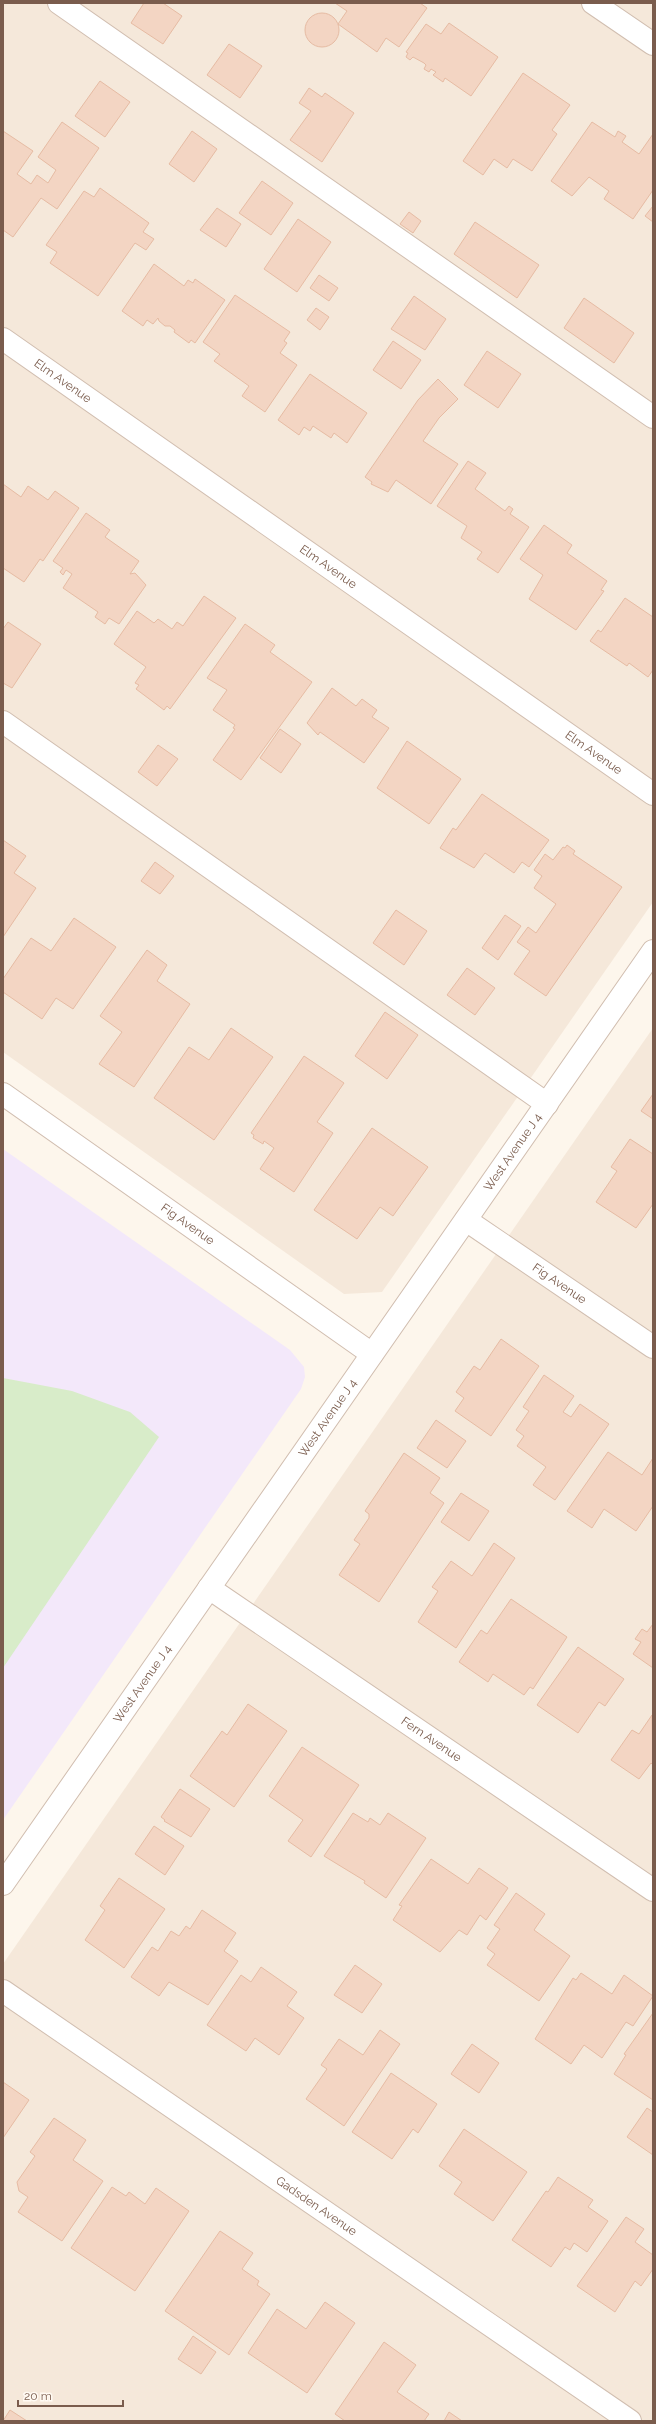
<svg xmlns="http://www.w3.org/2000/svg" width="656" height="2424" font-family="Raleway,sans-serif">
<rect width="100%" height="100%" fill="#fdf6ec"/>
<g fill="#f5e8da">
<path d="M3 3H653V902L382 1292 344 1294 3 1052Z"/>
<path d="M653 1028V2421H3V1964Z"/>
</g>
<path fill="#f3e8fa" d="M3 1149 290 1350 304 1367 305 1377 301 1389 3 1820Z"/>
<path fill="#d8ecc9" d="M3 1378 72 1391 130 1412 159 1437 3 1668Z"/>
<g fill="#f3d5c3" stroke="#e6bba3">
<path d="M144 3H163L182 16 163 44 131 23Z"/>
<path d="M335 3H420L427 8 399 47 386 38 377 52 338 24 347 11Z"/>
<circle cx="322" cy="30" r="17"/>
<path d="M449 23 498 57 471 96 445 78 443 82 433 75 436 72 431 69 429 72 424 69 426 65 424 63 413 57 410 60 406 57 408 53 406 52 426 24 441 34Z"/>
<path d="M229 44 262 66 240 98 207 75Z"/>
<path d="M523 73 570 105 552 130 557 134 532 171 513 159 507 168 494 159 483 175 463 161Z"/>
<path d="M100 81 130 102 105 137 75 116Z"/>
<path d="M309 88 322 97 325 93 354 113 322 162 290 140 311 111 299 103Z"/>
<path d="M62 122 99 148 57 209 41 198 13 237 3 230V131L33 151 17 174 31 184 37 175 48 183 56 170 38 157Z"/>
<path d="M592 122 615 137 618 131 626 136 622 142 639 154 653 134V190L633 219 604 199 609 191 589 177 572 196 551 181Z"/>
<path d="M192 131 217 149 194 182 169 164Z"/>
<path d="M262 181 293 203 271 235 239 213Z"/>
<path d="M100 188 149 223 143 232 154 239 146 250 135 243 98 296 50 263 57 252 46 245 84 191 94 197Z"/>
<path d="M653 206V222L645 216Z"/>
<path d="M217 208 241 224 226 247 200 230Z"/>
<path d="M409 212 421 221 413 233 400 224Z"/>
<path d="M298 219 331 242 297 292 264 269Z"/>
<path d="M475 222 539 265 517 298 454 254Z"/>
<path d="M154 264 184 286 188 280 193 283 195 279 225 300 195 343 191 340 189 343 174 332 175 330 170 326H165L159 321 158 318 153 324 147 320 143 326 122 311Z"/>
<path d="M319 275 338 288 329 301 310 288Z"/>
<path d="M235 295 290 332 284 341 287 343 280 353 297 365 265 412 242 396 249 386 214 361 220 354 203 342Z"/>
<path d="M414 296 446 319 425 350 391 329Z"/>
<path d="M584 298 634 333 614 363 564 328Z"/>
<path d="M316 308 329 317 320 330 307 320Z"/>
<path d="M393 341 421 360 401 389 373 370Z"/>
<path d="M487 351 521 374 498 408 464 385Z"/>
<path d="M310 374 367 413 347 443 334 433 331 438 313 426 310 431 304 427 299 435 278 420Z"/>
<path d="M438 379 458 399 439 418 423 441 458 464 431 504 396 480 388 492 371 484 372 482 365 477 418 400Z"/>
<path d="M468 461 486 473 475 489 505 511 509 506 513 509 510 514 529 527 498 573 477 559 482 552 461 538 467 526 437 506Z"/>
<path d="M3 484 21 497 28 486 48 500 55 491 79 508 43 561 40 559 24 582 3 568Z"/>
<path d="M86 513 110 530 105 537 139 561 130 574 135 573 146 585 119 624 109 618 105 624 95 617 98 612 63 588 72 574 66 570 63 575 60 572 63 568 53 561Z"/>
<path d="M544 525 572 545 567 553 607 581 601 590 604 591 576 630 529 599 543 575 520 559Z"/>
<path d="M204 596 236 618 170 709 167 706 164 710 136 689 139 685 135 683 146 667 114 644 137 611 154 623 158 619 172 629 177 622 183 626Z"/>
<path d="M625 598 653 617V670L648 677 629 663 627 666 590 641 598 630 601 632Z"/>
<path d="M8 622 41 644 12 688 3 683V629Z"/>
<path d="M245 624 275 645 270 652 312 682 241 780 213 760 235 729 233 728 235 725 213 710 227 690 207 678Z"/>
<path d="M332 688 356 706 362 699 377 710 372 717 389 728 364 763 320 732 318 735 307 723Z"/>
<path d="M280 729 301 744 281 773 260 758Z"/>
<path d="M407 741 461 779 429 824 377 788Z"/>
<path d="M158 745 178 759 157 786 138 772Z"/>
<path d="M482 794 549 840 529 867 522 862 514 873 485 853 474 868 440 848 453 828 456 830Z"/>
<path d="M3 840 26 856 14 873 36 888 3 937Z"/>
<path d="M567 845 575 851 573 854 622 887 546 996 514 974 530 951 517 942 528 927 536 933 556 904 534 888 542 876 534 870 545 854 553 860 563 847 565 848Z"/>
<path d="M155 862 174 876 160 894 141 881Z"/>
<path d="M396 910 427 931 404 965 373 943Z"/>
<path d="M505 915 521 926 498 960 482 948Z"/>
<path d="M74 918 116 947 73 1009 56 998 42 1019 3 992V979L31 938 51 951Z"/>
<path d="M147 950 167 965 157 981 190 1004 134 1087 99 1064 122 1032 100 1016Z"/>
<path d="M467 968 495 988 475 1015 447 995Z"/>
<path d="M385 1012 418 1035 387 1079 355 1056Z"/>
<path d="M231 1028 273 1057 214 1140 154 1098 189 1047 209 1060Z"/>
<path d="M304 1056 344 1083 317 1122 333 1133 294 1192 260 1169 274 1148 264 1141 263 1144 253 1138 254 1135 251 1133Z"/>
<path d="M653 1094V1119L641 1111Z"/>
<path d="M372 1128 428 1167 393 1216 380 1207 357 1239 314 1210Z"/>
<path d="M630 1139 653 1154V1204L636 1228 596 1202 617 1171 611 1167Z"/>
<path d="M501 1339 539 1366 491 1436 455 1411 464 1398 456 1392 474 1366 480 1370Z"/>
<path d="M544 1375 574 1396 563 1412 571 1417 580 1404 609 1424 555 1500 533 1485 546 1467 517 1446 524 1436 516 1430 529 1411 523 1407Z"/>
<path d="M436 1420 466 1441 447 1468 417 1448Z"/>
<path d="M608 1452 642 1475 653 1458V1506L636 1531 604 1509 592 1528 567 1511Z"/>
<path d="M404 1453 440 1478 430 1493 444 1503 379 1602 339 1575 360 1544 354 1540 369 1518V1514L365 1511Z"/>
<path d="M461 1493 489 1511 469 1541 441 1522Z"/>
<path d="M494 1543 515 1558 456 1648 418 1622 438 1591 432 1587 451 1561 472 1576Z"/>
<path d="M511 1599 567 1637 533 1689 530 1687 524 1695 493 1674 488 1682 459 1662 481 1630 487 1634Z"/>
<path d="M653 1624V1668L633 1654 641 1642 635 1639 642 1629 647 1632Z"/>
<path d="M578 1647 624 1679 605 1706 599 1702 578 1733 537 1705Z"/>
<path d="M248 1704 287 1731 234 1807 190 1776 222 1731 227 1735Z"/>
<path d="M652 1715 653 1765 651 1763 639 1779 611 1760 632 1730 639 1734Z"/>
<path d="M302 1747 359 1785 311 1857 288 1841 303 1820 269 1796Z"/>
<path d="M180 1789 210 1809 191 1837 164 1821 165 1820 161 1817Z"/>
<path d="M353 1813 368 1822 370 1818 380 1825 388 1813 426 1838 386 1898 364 1883 365 1881 324 1856Z"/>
<path d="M154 1826 184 1846 165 1875 135 1854Z"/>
<path d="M431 1859 468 1884 479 1868 508 1888 486 1920 480 1915 467 1935 459 1930 440 1952 393 1920 402 1906 399 1905Z"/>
<path d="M119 1878 165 1909 124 1968 85 1940 105 1910 100 1906Z"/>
<path d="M516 1893 545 1914 534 1930 570 1956 539 2001 487 1965 495 1954 487 1948 500 1929 494 1925Z"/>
<path d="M202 1910 236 1933 224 1951 238 1961 208 2005 169 1982 159 1996 131 1977 152 1947 158 1951 171 1931 179 1936 186 1926 190 1929Z"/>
<path d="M355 1965 382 1984 362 2013 334 1995Z"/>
<path d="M261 1967 297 1992 287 2006 304 2018 279 2055 255 2038 246 2051 207 2025 241 1975 251 1982Z"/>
<path d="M581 1973 612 1994 624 1975 653 1996 633 2026 626 2022 602 2058 584 2045 571 2064 535 2039 573 1978 576 1980Z"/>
<path d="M653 2013V2100L614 2074 626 2055 624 2054Z"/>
<path d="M380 2030 400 2044 344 2126 306 2099 327 2069 321 2065 339 2039 363 2055Z"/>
<path d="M472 2044 499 2063 479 2093 451 2074Z"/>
<path d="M391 2073 437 2104 418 2133 413 2129 392 2159 352 2132Z"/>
<path d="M3 2082 29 2100 3 2138Z"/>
<path d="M647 2108 653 2112V2155L627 2137Z"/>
<path d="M54 2118 86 2140 73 2160 103 2181 62 2241 18 2212 28 2197 19 2191 17 2182 35 2156 30 2152Z"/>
<path d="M464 2129 527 2172 493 2221 454 2194 462 2182 439 2166Z"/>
<path d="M558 2177 593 2200 588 2207 608 2221 587 2252 574 2243 570 2250 565 2247 551 2267 512 2240 546 2191 548 2192Z"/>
<path d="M112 2187 126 2196 129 2192 145 2204 156 2188 189 2211 135 2291 71 2248Z"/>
<path d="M626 2217 644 2229 635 2242 653 2255V2269L641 2286 635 2281 615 2312 577 2286Z"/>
<path d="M220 2231 253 2253 242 2269 259 2281 257 2285 270 2294 229 2355 165 2311Z"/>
<path d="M325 2302 355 2323 307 2393 248 2353 277 2309 306 2329Z"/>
<path d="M193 2336 216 2352 201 2374 178 2359Z"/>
<path d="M384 2342 416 2365 397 2392 429 2414 424 2421H345L335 2414Z"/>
<path d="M10 2410 27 2421H3Z"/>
<path d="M449 2412 462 2421H444Z"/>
</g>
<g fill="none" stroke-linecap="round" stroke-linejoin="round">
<g stroke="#d1beb0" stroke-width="24">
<g id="minor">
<path d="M59 3 653 417"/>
<path d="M593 3 653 44"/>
<path id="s1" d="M3 339 653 794"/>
<path d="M3 722 547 1104"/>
<path id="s2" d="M3 1094 372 1354"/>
<path id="s3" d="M466 1220 653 1347"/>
<path id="s4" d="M209 1588 653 1890"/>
<path id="s5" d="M3 1884 653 951"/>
<path id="s6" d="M3 1991 630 2421"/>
</g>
</g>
<use href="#minor" stroke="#fff" stroke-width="22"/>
</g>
<g text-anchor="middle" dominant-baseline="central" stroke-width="3" stroke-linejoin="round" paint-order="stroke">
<g font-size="12" fill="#7a5c4d" stroke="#fffaf3">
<text stroke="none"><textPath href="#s1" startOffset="73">Elm Avenue</textPath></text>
<text stroke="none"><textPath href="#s1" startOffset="397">Elm Avenue</textPath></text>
<text stroke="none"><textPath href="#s1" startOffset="721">Elm Avenue</textPath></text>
<text stroke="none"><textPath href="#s5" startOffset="892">West Avenue J 4</textPath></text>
<text stroke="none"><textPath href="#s2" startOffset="226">Fig Avenue</textPath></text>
<text stroke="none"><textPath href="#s3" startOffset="113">Fig Avenue</textPath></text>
<text stroke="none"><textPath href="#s5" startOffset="568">West Avenue J 4</textPath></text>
<text stroke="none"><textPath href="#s5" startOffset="244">West Avenue J 4</textPath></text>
<text stroke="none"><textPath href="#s4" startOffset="269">Fern Avenue</textPath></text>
<text stroke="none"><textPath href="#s6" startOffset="380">Gadsden Avenue</textPath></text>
</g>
</g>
<rect width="656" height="2424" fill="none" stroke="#7a5c4d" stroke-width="8"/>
<path d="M18 2400v6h105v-6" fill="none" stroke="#7a5c4d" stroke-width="2"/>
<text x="24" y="2400" font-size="12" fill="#7a5c4d" stroke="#fffaf3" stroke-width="3" paint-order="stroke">20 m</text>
</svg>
